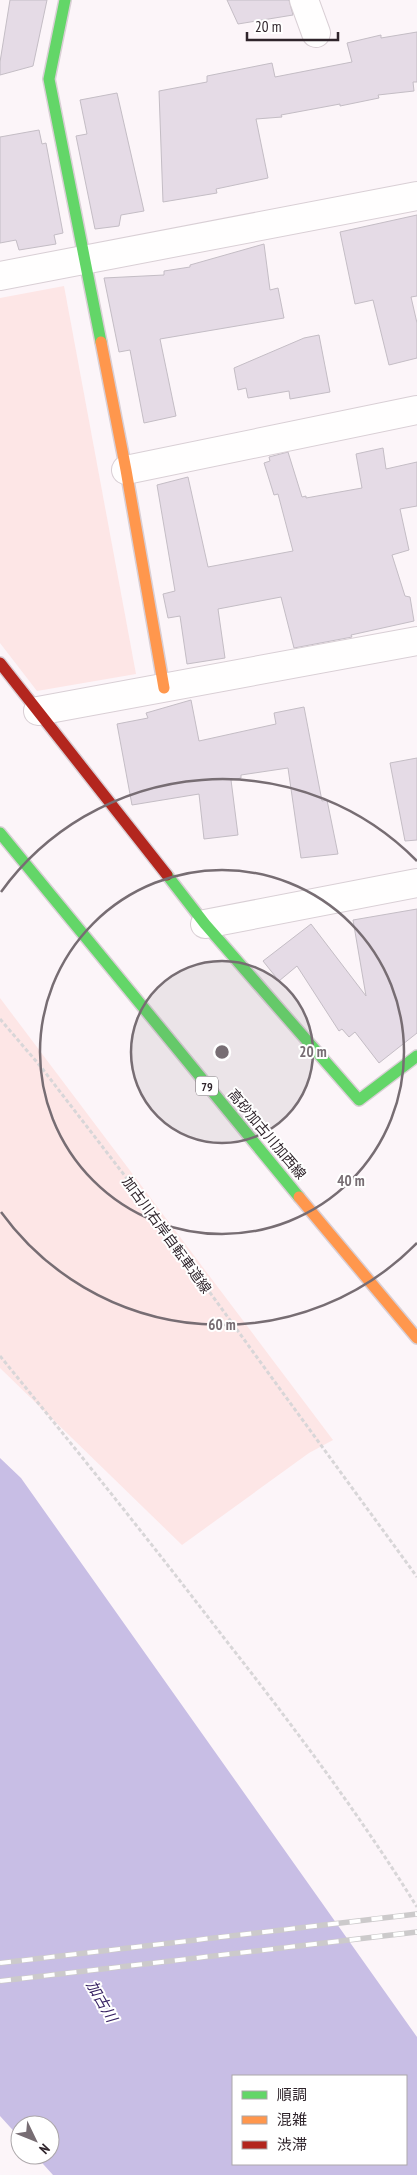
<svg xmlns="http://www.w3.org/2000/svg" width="417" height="2175" font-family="'PT Sans Narrow','Noto Sans JP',sans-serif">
<rect width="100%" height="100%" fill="#fcf5f9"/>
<g fill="#fde6e6">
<path d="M64 286 136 674 37 691 0 643V298Z"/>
<path d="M0 998 333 1440 309 1453 182 1545 0 1368Z"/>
</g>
<path fill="#c8bee5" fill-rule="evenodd" d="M0 1458 21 1478 417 2037V2175H53L35 2155H50V2125H20V2138L0 2116ZM233 2076H406V2164H233Z"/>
<g fill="#e5dbe6" stroke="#c4bdc5">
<path d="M10 0H47L33 66 0 75V62Z"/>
<path d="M227 0H289L293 15 238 24Z"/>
<path d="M417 32V82H413L414 91 378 95 379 98 340 106V104L281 115 282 117 256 119 268 178 216 189 217 193 163 202 159 91 207 82V76L272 63 275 77 352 62 347 43 381 35V38Z"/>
<path d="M117 93 144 211 121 215 119 226 95 229 76 136 87 134 80 100Z"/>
<path d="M39 130 42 144 46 143 63 233 54 235 56 244 19 250 16 240 0 243V137Z"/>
<path d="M417 215V296L411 297 417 323V358L389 365 373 300 355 304 340 232Z"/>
<path d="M264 244 270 290 278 288 284 318 160 339 176 416 144 423 130 350 119 352 104 278 164 275V271L190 267V265Z"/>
<path d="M319 335 330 392 290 399 289 391 248 398 246 388 238 390 234 368 304 338Z"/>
<path d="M383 448 386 469 417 462V506L400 509 409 550 392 555 405 596 410 597 414 621 351 635 352 637 294 648 281 597 218 609 225 658 187 664 180 616 168 618 163 594 175 591 157 485 188 477 208 567 293 551 278 494 274 495 264 463 270 461 269 457 288 452 302 497 306 496V498L362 488 356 454Z"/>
<path d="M191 700 199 741 276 724 274 713 304 707 322 801 327 800 338 854 301 858 288 768 241 775V778L231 780 238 835 204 839 199 794 132 805 117 724 148 718 146 713Z"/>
<path d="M417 758V840L405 841 390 763Z"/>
<path d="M417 909V1033L379 1063 355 1032 349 1037 342 1029 339 1031 297 966 279 981 263 961 311 924 366 996 353 920Z"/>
</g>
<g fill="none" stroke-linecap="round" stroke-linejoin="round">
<g stroke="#d9cfd5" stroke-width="30">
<g id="street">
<path d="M304 0 316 33"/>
<path d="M0 276 417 196"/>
<path d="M126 470 417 410"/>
<path d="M38 711 417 641"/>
<path d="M205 924 417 883"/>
</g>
</g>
<g stroke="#d9cfd5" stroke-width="14">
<g id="fast">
<path d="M65 0 49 79 101 342"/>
<path d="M0 833 299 1197"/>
<path d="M167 875 205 924 359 1100 417 1056"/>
</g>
</g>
<g stroke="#d9cfd5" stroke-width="14">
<g id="slow">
<path d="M101 342 126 470 164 688"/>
<path d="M299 1197 417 1338"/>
</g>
</g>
<g stroke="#d9cfd5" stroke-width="14">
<path id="jam" d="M0 663 167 875"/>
</g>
<g stroke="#d8d6d8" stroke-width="3" stroke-dasharray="4 2.5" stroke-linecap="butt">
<path d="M0 1019 41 1067 125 1176 417 1577"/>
<path d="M0 1356C75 1448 149 1540 221 1634 290 1722 358 1812 417 1907"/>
</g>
<use href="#street" stroke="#fffefe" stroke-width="28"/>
<use href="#fast" stroke="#63d668" stroke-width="11"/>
<use href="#slow" stroke="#ff974d" stroke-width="11"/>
<use href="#jam" stroke="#b3261e" stroke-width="11"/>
<g stroke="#cccacb" stroke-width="5.5">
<g id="rail">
<path d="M0 1963 417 1914"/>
<path d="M0 1981 417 1932"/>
</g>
</g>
<use href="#rail" stroke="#fff" stroke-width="4" stroke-dasharray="11" stroke-linecap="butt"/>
</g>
<circle cx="222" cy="1052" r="91" fill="#776d73" fill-opacity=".12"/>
<g fill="none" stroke="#776d73" stroke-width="2.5">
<circle cx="222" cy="1052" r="91"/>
<circle cx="222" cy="1052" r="182"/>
<path d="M417 1243A273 273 0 0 1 1 1212M1 892A273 273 0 0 1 417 861"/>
</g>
<g text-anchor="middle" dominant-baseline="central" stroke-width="4" stroke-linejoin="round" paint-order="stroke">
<rect fill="#fff" stroke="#6d666b" stroke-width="1" x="196" y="1076.5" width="22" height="19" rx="4"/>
<g font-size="12" font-weight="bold" fill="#2f242b">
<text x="207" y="1086">79</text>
</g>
<g font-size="14" fill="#2f242b" stroke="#fff">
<text transform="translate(267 1134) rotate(50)">高砂加古川加西線</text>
<text transform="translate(167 1235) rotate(54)">加古川右岸自転車道線</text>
</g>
<g font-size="15" font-style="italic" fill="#372263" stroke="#fff">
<text transform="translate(102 2001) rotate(60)">加古川</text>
</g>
</g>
<circle cx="222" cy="1052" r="8" fill="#776d73" stroke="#fff" stroke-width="2.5"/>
<g font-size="15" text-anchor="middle" font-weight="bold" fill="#776d73" stroke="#fff" stroke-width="4" stroke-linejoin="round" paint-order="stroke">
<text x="313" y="1057">20 m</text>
<text x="351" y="1186">40 m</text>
<text x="222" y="1330">60 m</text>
</g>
<rect x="232" y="2075" width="175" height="90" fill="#ffffff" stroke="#aca7aa"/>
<rect x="242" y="2091" width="25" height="8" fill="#63d668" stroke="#aca7aa"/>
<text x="277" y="2100" font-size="15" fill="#2f242b">順調</text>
<rect x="242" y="2116" width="25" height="8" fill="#ff974d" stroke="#aca7aa"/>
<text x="277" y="2125" font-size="15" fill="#2f242b">混雑</text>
<rect x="242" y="2141" width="25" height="8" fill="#b3261e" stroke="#aca7aa"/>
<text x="277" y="2150" font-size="15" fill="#2f242b">渋滞</text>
<g transform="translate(35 2140) rotate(133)"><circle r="24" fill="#ffffff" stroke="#aca7aa"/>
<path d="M0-4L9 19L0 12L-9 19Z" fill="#776d73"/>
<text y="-8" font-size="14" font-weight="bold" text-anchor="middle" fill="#2f242b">N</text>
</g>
<path d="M247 32v8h91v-8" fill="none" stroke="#2f242b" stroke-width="2.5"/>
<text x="255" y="32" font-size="15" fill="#2f242b" stroke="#ffffff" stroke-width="4" paint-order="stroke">20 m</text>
</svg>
